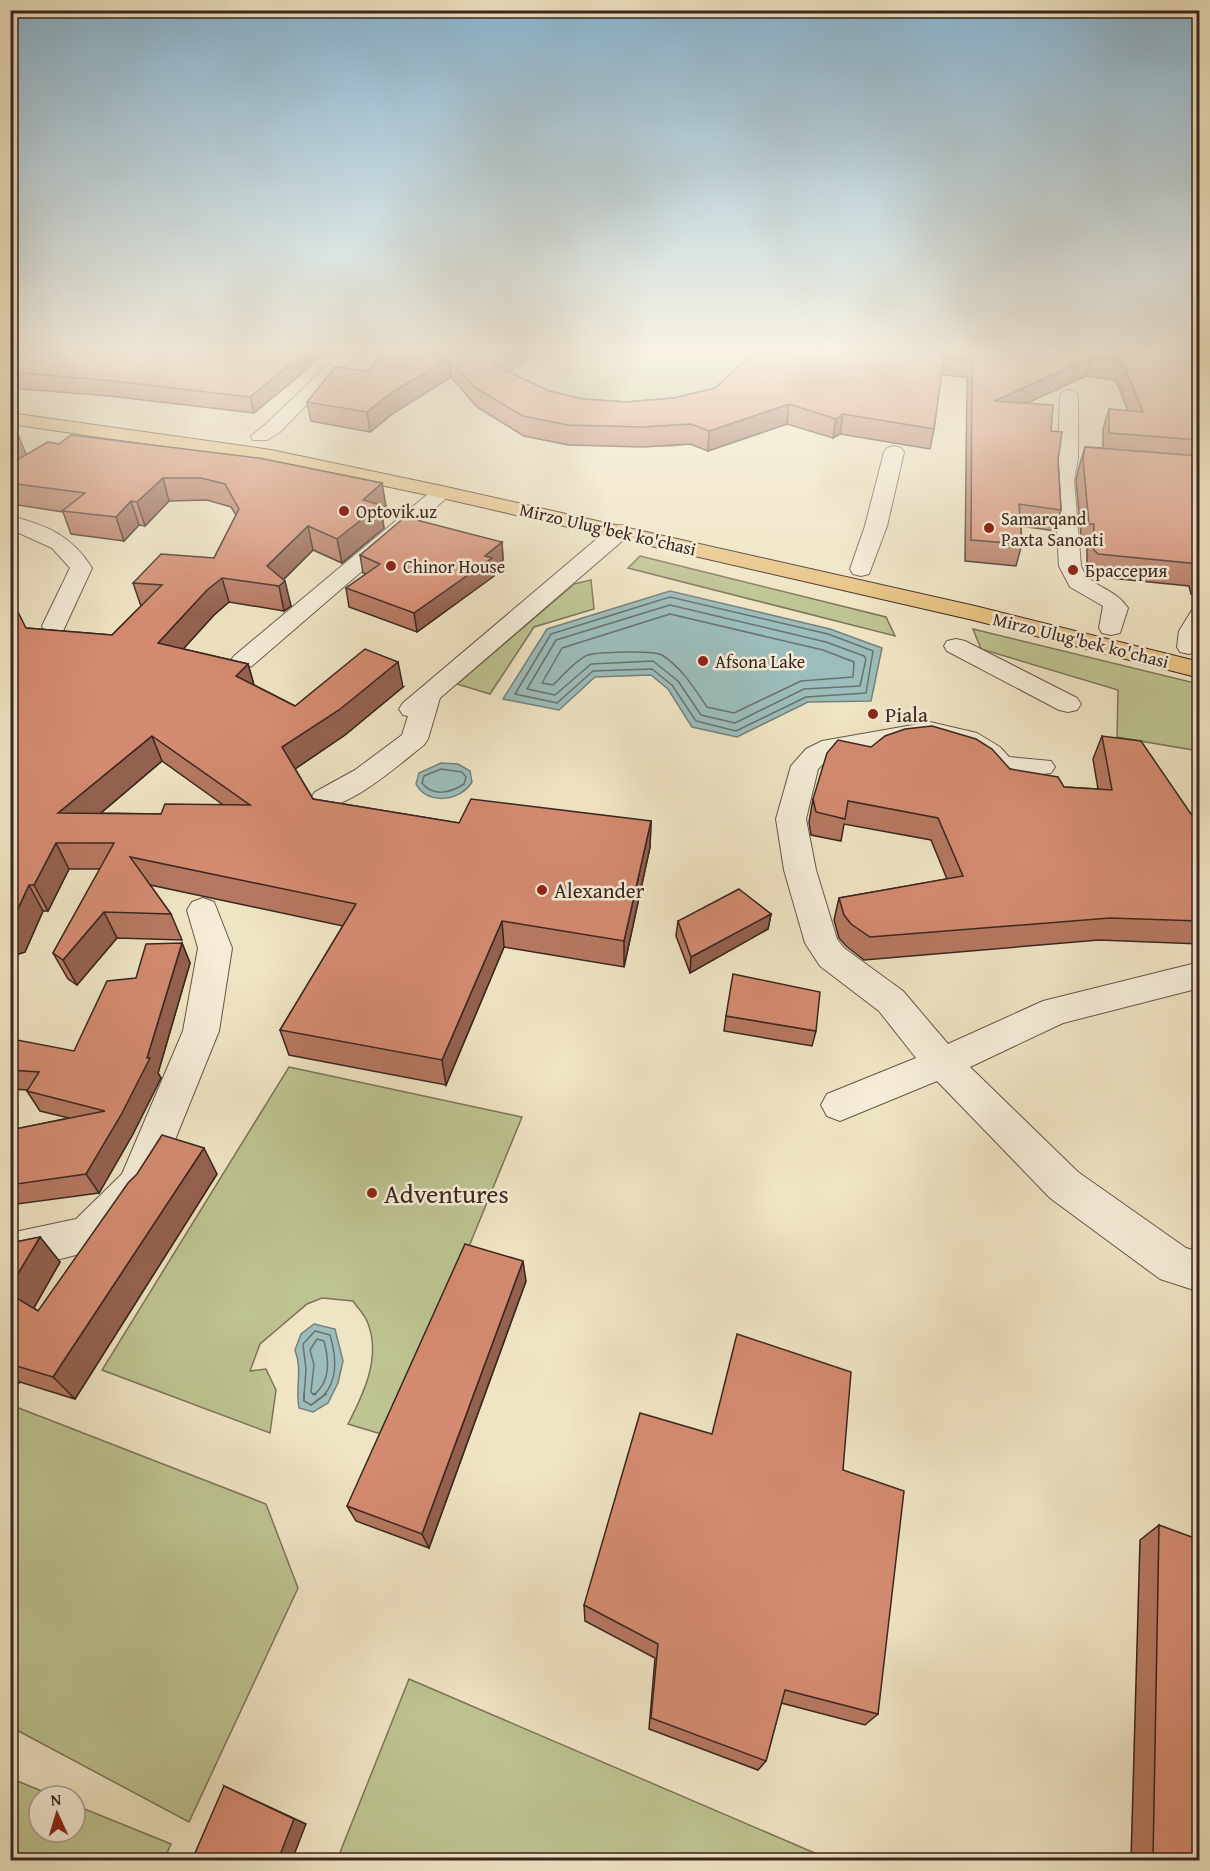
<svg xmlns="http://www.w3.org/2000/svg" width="1210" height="1871" font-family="'Gentium Book Plus',serif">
<rect width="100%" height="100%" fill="#efe4c3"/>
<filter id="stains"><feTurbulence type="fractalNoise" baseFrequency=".00333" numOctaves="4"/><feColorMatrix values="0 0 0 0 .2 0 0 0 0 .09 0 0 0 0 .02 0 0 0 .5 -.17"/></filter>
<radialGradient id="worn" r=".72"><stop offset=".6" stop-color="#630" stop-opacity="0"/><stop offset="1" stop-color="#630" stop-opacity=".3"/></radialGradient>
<g fill="#bdc391" stroke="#7c7458" stroke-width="1.5">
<path d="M480 352H832L703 442 672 446 569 445 524 436 477 407 466 395 463 381Z"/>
<path d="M640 556 886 617 895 636 628 568Z"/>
<path d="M591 580 594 609 534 627 490 694 457 684 574 584Z"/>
<path d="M973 629 1199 684V751L1117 737 1118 690 981 649Z"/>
<path d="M289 1067 522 1117 391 1437 348 1424C364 1393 382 1356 367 1321 364 1314 357 1307 353 1301L322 1298 307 1304 260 1344 250 1371 266 1369 276 1390 270 1433 102 1370Z"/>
<path d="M11 1405 266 1504 298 1588 189 1822 11 1727Z"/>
<path d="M409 1679 831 1860H337Z"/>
<path d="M10 1778 54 1796H39V1832H75V1805L171 1844 164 1860H11Z"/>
</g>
<g fill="#9cbdbb" stroke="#75817d" stroke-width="1.5">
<path d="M670 591 830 629 882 648 871 701 808 702 737 737 692 727 668 689 651 675 595 677 559 710 503 699 547 629Z"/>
<path d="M441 763 458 764 470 771 472 782C461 801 427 806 416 784L419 773Z"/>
<path d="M314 1324 335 1329 343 1361 338 1383 328 1403 313 1412 299 1408C295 1386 303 1372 295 1350L301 1334Z"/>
</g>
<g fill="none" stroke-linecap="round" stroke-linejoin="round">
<g stroke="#6b726d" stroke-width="1.5">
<path d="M670 597 828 634 873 651 866 693 806 697 736 731 696 721 672 685 652 669 593 671 557 703 515 694 551 634Z"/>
<path d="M670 605 826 642 864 656 866 659 860 686 804 689 735 723 701 715 678 681 653 661 591 664 555 695 527 689 556 640Z"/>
<path d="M670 614 823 650 854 662 853 677 801 681 734 713 707 707C694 688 682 668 662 655 653 650 599 652 588 655 575 660 563 676 553 685L542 683 562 648Z"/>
<path d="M441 769 462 772 466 777 464 784C450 793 433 797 422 783L424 776Z"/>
<path d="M317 1339 324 1341C329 1360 331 1381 314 1395L311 1392 314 1365 310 1350Z"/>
<path d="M304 1395 306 1370 303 1344 315 1331 330 1335C336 1355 339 1378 324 1395"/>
</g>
<g stroke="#6b726d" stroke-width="2">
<path d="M304 1394V1401L311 1405 326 1394"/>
<path d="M313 1394H316"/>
</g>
<g stroke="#675648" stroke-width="2">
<g id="minor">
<path d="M341 352H358L280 432 267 440H253L251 436 266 424Z"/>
<path d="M1069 390 1075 391 1078 395V458L1074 480 1081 566C1089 588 1113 586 1128 608L1120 633 1111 635 1102 633 1099 628 1103 606 1070 587 1059 566 1054 480 1058 458 1060 395 1063 391Z"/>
<path d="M894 446 901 448 904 452 887 526 869 574 861 576 853 574 850 569 865 526 884 452 887 448Z"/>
<path d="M442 486 449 488 452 492 449 496 252 666 243 669 234 666 230 661 234 656 435 488Z"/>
<path d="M10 516C47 525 72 536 92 568L63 631 54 633 45 631 42 626 70 568 52 548 10 529Z"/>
<path d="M620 525 628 526 631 531 628 536 440 698 428 739 424 745C399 764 345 814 315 806L310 799 315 792 355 770 402 735 408 716 403 715 399 709 403 703 612 526Z"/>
<path d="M1200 608V650L1189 654 1180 652 1177 647 1179 631 1192 610Z"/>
<path d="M956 639 965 641 1077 698 1081 704 1077 710 1068 712 1059 710 947 651 944 646 947 641Z"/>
<path d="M930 722 977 733 1000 747 1009 757 1051 761 1055 767 1051 773 1018 777 989 769 980 759 957 745 930 738 839 754 826 761 818 769 806 819 816 870 837 939 844 948 903 991 948 1044 1043 1001 1200 962V988L1063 1023 970 1067 1078 1172 1186 1248 1200 1252V1292L1160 1279 1050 1198 937 1081 840 1121 827 1116 821 1105 827 1094 916 1058 879 1011 820 966 805 943 784 870 776 819 791 766 806 749 822 741Z"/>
<path d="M203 898 214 902 232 948 219 1031 151 1199 103 1248 10 1272V1233L76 1219 122 1174 183 1031 198 948 187 910 192 902Z"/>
</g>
</g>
<g stroke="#3a261f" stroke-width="2">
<path id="major" d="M10 413 271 450 442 486 975 606 1200 662V678L973 620 442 498 271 462 10 424Z"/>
</g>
<use href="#minor" fill="#f5edd8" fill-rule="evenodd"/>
<use href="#major" fill="#e8c282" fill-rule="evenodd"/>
</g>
<g fill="#b67861" stroke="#3a261f" stroke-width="1.5" fill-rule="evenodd">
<path d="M10 352H322L305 371 254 413 109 396 10 388Z"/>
<path d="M383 352H537L508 372 549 391 583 399 626 402 674 398 715 388 755 352H1186L1194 417H1200V595L1191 594 1189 586 1090 576 1087 572V546L1082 545 1076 480 1079 467 1085 447 1103 448V429L1109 409 1128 411 1116 380 1086 376 1027 403 1051 431 1058 460 1061 510 1055 531 1021 526 1022 544 1016 566 965 561 967 377 941 375 934 429 930 449 840 434 833 438 787 424 708 451 690 444 643 447 569 445 524 436 477 407 451 377 395 412 370 432 311 421 307 402 369 371Z"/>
<path d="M10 436 26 455 48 442 386 506 381 510 384 528 342 563 313 550 283 580 291 606 284 611 229 602 214 615 183 649 248 664 254 685 295 706 403 687 345 735 295 769 313 799 459 823 651 821 650 847 624 967 504 947 446 1085 289 1055 280 1030 343 926 150 885 171 914 182 940 117 938 77 985 68 979 53 953 100 869H69L48 911H43L25 952 10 957V614L26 628 112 635 141 606 133 583 214 558 236 515 231 507 207 500 169 501 145 526 139 525 124 541 71 534 63 512 18 505 10 510ZM162 761 222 804 161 814 101 813Z"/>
<path d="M502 542 503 560 493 568 494 576 417 632 349 607 346 588 366 574 363 573 360 555Z"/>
<path d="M1102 736 1200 827V944L1099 940 864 960 846 946 839 938 834 920 839 898 947 879 931 840 844 824 841 841 811 835 809 822 813 799 871 747 1010 769 1064 787 1098 789 1093 759Z"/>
<path d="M771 914 768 929 690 973 676 936 678 921Z"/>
<path d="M182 943 190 963 158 1073 161 1078 133 1134 99 1193 10 1205V1130L69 1118 40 1111 27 1091 28 1090 10 1089V1070L74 1051 136 978Z"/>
<path d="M726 1016 816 1031 812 1046 724 1031Z"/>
<path d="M217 1174 75 1399 20 1382 10 1391V1243L40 1237 60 1262 34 1308 38 1311Z"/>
<path d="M526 1281 429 1548 356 1521 347 1506Z"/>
<path d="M712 1434 843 1470 878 1714 865 1725 781 1703 766 1761 758 1770 649 1729 655 1658 585 1621 584 1605Z"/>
<path d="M1159 1525 1200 1860H1131L1140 1540Z"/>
</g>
<g fill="#94614f" stroke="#3a261f" stroke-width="1.5">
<path d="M10 352H34L10 365Z"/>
<path d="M305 352H322L305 371 254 413 250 397Z"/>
<path d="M509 352H537L493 383 492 364Z"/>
<path d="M1092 357 1086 376 989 420 994 401Z"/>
<path d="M449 359 451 377 395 412 370 432 367 412 392 392Z"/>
<path d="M789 404 787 424 708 451 709 431Z"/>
<path d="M843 414 840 434 833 438 836 419Z"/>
<path d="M19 437 28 459 10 471V443Z"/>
<path d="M163 478 169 501 145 526 137 502Z"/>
<path d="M382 483 386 506 381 510 384 528 342 563 337 539 363 500Z"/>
<path d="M10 488 18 505 10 510Z"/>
<path d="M131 501 139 525 124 541 116 517Z"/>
<path d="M308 526 313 550 277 586 267 566Z"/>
<path d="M502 542 503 560 493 568 494 576 417 632 414 613Z"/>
<path d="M222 578 229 602 214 615 166 668 158 643 207 590Z"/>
<path d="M285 581 291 606 284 611 279 586Z"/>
<path d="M398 662 403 687 345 735 289 773 282 747Z"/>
<path d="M248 664 255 689 236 676Z"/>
<path d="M152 736 162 761 70 839 58 813Z"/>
<path d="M651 821 650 847 624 967V941Z"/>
<path d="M56 843 69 869 48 911 34 885Z"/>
<path d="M29 885 43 911 25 952 10 957V926Z"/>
<path d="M104 912 117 938 77 985 63 960Z"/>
<path d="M771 914 768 929 690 973 691 957Z"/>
<path d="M502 921 504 947 446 1085 442 1060Z"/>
<path d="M182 943 190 963 158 1073 161 1078 133 1134 99 1193 86 1174 147 1058Z"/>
<path d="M204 1148 217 1174 75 1399 53 1377Z"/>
<path d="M40 1237 60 1262 29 1316 10 1295V1287Z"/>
<path d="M523 1261 526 1281 429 1548 422 1534Z"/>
<path d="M10 1374 20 1382 10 1391Z"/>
<path d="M224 1786 306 1824 292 1860H278Z"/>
</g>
<g fill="#d48b71" stroke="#3a261f" stroke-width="1.5" fill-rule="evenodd">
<path d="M30 352H305L250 397 104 380 10 372V363Z"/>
<path d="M383 352H509L492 364 549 391 583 399 626 402 674 398 715 388 755 352H1186L1191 361 1194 417H1200V440L1109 433V409L1143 412 1122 361 1092 357 994 401 1053 405 1051 431 1062 432 1058 460 1061 510 1019 504 1022 544 971 540 972 358 944 356 934 429 843 414 836 419 789 404 709 431 691 424 643 427 568 425 523 416 476 388 449 359 392 392 367 412 307 402 335 367 369 371Z"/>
<path d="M71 435 259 458 382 483 363 500 380 505 337 539 308 526 267 566 285 581 279 586 222 578 207 590 158 643 248 664 236 676 295 706 365 649 398 662 339 710 282 747 313 799 459 823 471 799 651 821 624 941 502 921 442 1060 280 1030 356 904 130 857 171 914 104 912 63 960 53 953 114 843H56L34 885H29L10 926V614L18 612 26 628 112 635 162 585 133 583 161 554 214 558 239 509 225 484 201 478H163L137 502 131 501 116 517 62 511 85 493 10 483V464L48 442 59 444ZM152 736 250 805 165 804 161 814 58 813Z"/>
<path d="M10 436 19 437 10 443Z"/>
<path d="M1085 447 1200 456V568L1199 564 1098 554 1094 550V524H1089L1083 460Z"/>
<path d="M405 517 502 542 485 556 492 558 414 613 346 588 380 564 360 555Z"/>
<path d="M932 726 976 739 992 749 1010 769 1058 777 1064 787 1112 790 1102 736 1141 741 1200 827V921L1110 918 870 937 851 924 844 915 839 898 963 876 938 818 848 801 845 819 816 812 813 799 827 753 838 740 871 747 885 736 905 729Z"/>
<path d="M739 889 771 914 691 957 678 921Z"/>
<path d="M182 943 147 1058H150L121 1115 86 1174 10 1185V1130L105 1111 27 1091 39 1072 10 1070V1042L12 1039 74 1051 107 981 136 978 146 944Z"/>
<path d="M733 974 820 992 816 1031 726 1016Z"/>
<path d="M162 1135 204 1148 53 1377 10 1364V1294L38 1311 128 1183 137 1174Z"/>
<path d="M40 1237 10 1287V1243Z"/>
<path d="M465 1244 523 1261 422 1534 347 1506Z"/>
<path d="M737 1334 851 1372 843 1470 904 1491 878 1714 785 1690 766 1761 651 1718 658 1644 584 1605 640 1413 712 1434Z"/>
<path d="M1159 1525 1200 1540V1860H1153Z"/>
<path d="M224 1786 294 1819 278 1860H192Z"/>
</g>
<linearGradient id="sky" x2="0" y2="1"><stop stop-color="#89b8d6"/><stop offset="0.57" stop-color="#f8f3e4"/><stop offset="1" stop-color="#f8f3e4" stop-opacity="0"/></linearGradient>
<rect width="1210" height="614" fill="url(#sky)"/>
<g fill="#8f2418" stroke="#f5edd8" stroke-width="2">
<circle cx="344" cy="511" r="6"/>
<circle cx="989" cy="528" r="6"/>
<circle cx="391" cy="566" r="6"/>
<circle cx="1073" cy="570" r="6"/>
<circle cx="703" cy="661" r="6"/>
<circle cx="873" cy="714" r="6"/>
<circle cx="542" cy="890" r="6"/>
<circle cx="372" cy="1193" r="6"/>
</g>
<g text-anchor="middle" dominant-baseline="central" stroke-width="5" stroke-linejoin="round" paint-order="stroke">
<g font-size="18" fill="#3a261f" stroke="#f5edd8" text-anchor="start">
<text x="356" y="511">Optovik.uz</text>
<text x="1001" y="518">Samarqand<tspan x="1001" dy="21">Paxta Sanoati</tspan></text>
<text x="403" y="566">Chinor House</text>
<text x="1085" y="570">Брассерия</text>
<text x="715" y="661">Afsona Lake</text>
</g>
<g font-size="18" fill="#3a261f" stroke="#f5edd8">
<text transform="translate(608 529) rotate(13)">Mirzo Ulug'bek ko'chasi</text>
<text transform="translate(1081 640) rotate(14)">Mirzo Ulug'bek ko'chasi</text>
</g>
<g font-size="21" fill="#3a261f" stroke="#f5edd8" text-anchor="start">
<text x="885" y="714">Piala</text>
<text x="554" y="890">Alexander</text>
</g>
<g font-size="26" fill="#3a261f" stroke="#f5edd8" text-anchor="start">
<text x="384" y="1193">Adventures</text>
</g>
</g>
<rect width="1210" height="1871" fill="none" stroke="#efe4c3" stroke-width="36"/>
<rect x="12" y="12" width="1186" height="1847" fill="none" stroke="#3a261f" stroke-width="3"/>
<rect x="18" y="18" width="1174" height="1835" fill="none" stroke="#3a261f" stroke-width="1.5"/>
<g transform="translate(57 1814) rotate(356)"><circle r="28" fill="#f5edd8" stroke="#aa9d8e" stroke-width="1.5"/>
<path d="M0-4.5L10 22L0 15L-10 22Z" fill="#8f2418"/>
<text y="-9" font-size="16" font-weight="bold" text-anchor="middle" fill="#3a261f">N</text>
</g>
<rect width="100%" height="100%" filter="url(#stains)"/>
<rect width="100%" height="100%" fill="url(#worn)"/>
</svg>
